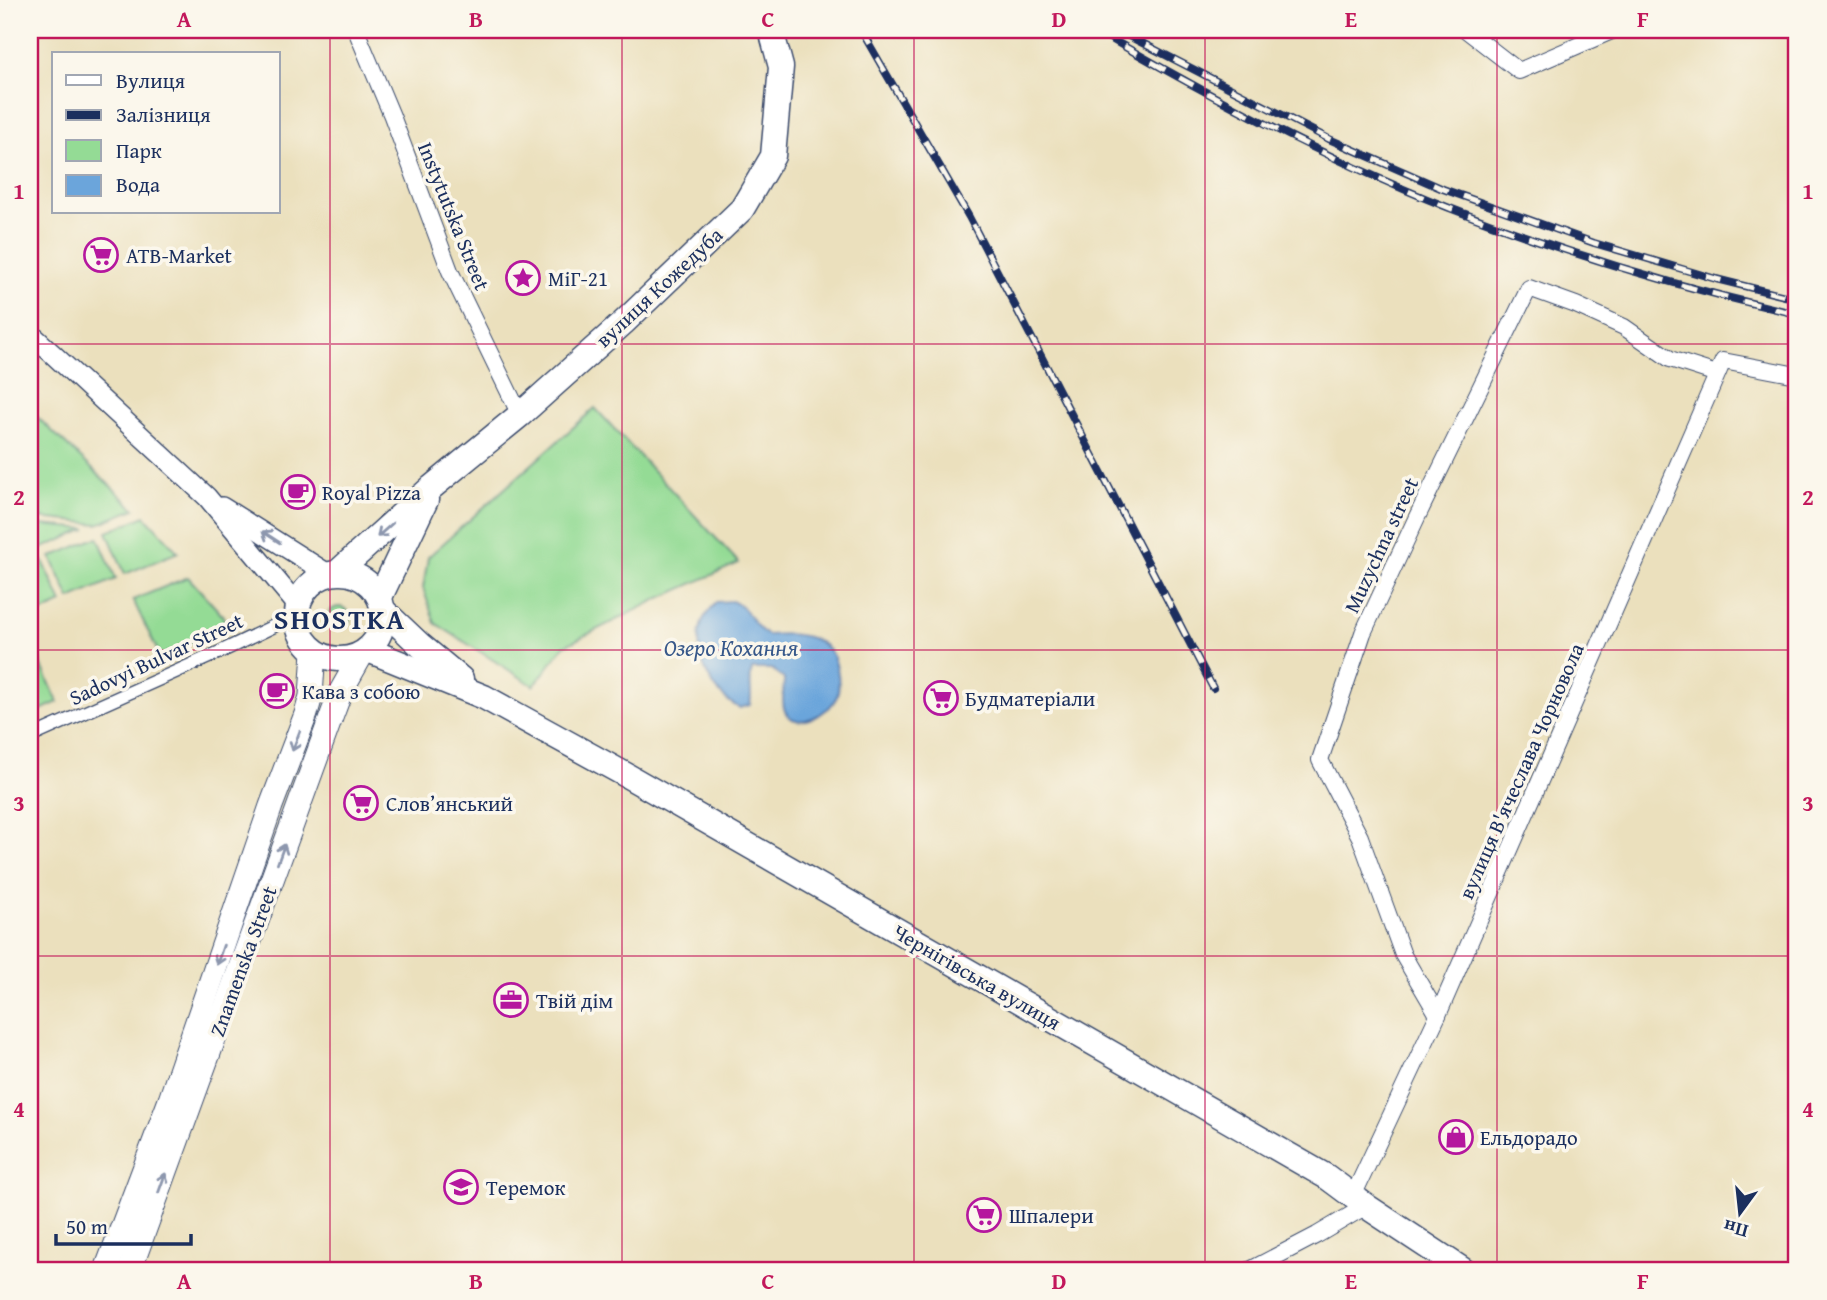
<svg xmlns="http://www.w3.org/2000/svg" width="1827" height="1300" font-family="'Gentium Book Plus',serif">
<rect width="100%" height="100%" fill="#fbf7ec"/>
<filter id="ink" filterUnits="userSpaceOnUse"><feTurbulence type="fractalNoise" baseFrequency=".0143" numOctaves="2"/><feDisplacementMap in="SourceGraphic" scale="14" xChannelSelector="R" yChannelSelector="G"/><feConvolveMatrix kernelMatrix="1 2 1 2 8 2 1 2 1" color-interpolation-filters="sRGB"/></filter>
<filter id="wash" filterUnits="userSpaceOnUse"><feTurbulence type="fractalNoise" baseFrequency=".00686" numOctaves="4" result="noise"/><feDisplacementMap in="SourceGraphic" scale="28" xChannelSelector="R" yChannelSelector="G"/><feGaussianBlur stdDeviation="1.57" result="paint"/><feColorMatrix in="noise" values="0 0 0 0 0 0 0 0 0 0 0 0 0 0 0 0 0 1.4 0 .05"/><feComposite in="paint" operator="in"/></filter>
<g filter="url(#wash)">
<rect width="100%" height="100%" fill="#ebe0bd"/>
<g fill="#94db95" stroke="#58857a" stroke-width="2">
<path d="M595 408 739 563 658 599 564 646 534 686 435 623 423 588 428 557Z"/>
<path d="M36 416 135 509 98 524 30 517V427Z"/>
<path d="M145 516 178 552 125 574 107 532Z"/>
<path d="M30 524 87 529 31 553Z"/>
<path d="M98 537 116 579 70 599 51 557Z"/>
<path d="M43 561 62 603 30 618V566Z"/>
<path d="M188 577 223 616 225 625 221 629 160 656 133 600Z"/>
<circle cx="339" cy="618" r="11"/>
<path d="M32 644 58 702 30 715V645Z"/>
</g>
<path fill="#6ba5db" stroke="#436a9c" stroke-width="2" d="M732 601C752 610 749 623 767 635 800 632 834 635 838 674 839 681 839 689 837 696 832 712 795 733 785 711 781 702 784 689 784 679L772 669H752C748 682 753 692 750 705L740 708C711 695 690 651 703 620 706 614 712 608 716 602Z"/>
</g>
<g filter="url(#ink)">
<g fill="none" stroke-linecap="round" stroke-linejoin="round">
<g stroke="#3a4a6c" stroke-width="15">
<path id="pedestrian" d="M30 737 220 652 297 615"/>
</g>
<g stroke="#3a4a6c" stroke-width="18">
<g id="minor">
<path d="M356 30 392 116 450 271 520 415"/>
<path d="M1466 30 1519 71 1614 30"/>
<path d="M1438 1015 1403 955 1360 837 1320 760 1363 633 1417 517 1529 288 1576 305 1624 327 1670 359 1717 374"/>
<path d="M1353 1196 1438 1015 1723 361 1797 375"/>
<path d="M1250 1270 1317 1235 1366 1206"/>
</g>
</g>
<g stroke="#3a4a6c" stroke-width="22">
<g id="tertiary">
<path d="M30 333 207 497 298 606"/>
<path d="M222 507 328 574"/>
</g>
</g>
<g stroke="#3a4a6c" stroke-width="25">
<g id="secondary">
<path d="M106 1270 170 1100 271 806 306 714 311 696 314 651"/>
<path d="M130 1270 332 715 341 691 362 654"/>
</g>
</g>
<g stroke="#3a4a6c" stroke-width="27">
<g id="primary">
<path d="M338 572 432 487 520 415 623 323 742 209 773 156 781 67 771 30"/>
<circle cx="340" cy="616" r="43"/>
<path d="M380 597 426 500"/>
<path d="M384 611 420 645 461 679"/>
<path d="M368 650 484 697 626 775 1327 1177 1366 1206 1463 1270"/>
</g>
</g>
<use href="#pedestrian" stroke="#fff" stroke-width="12"/>
<use href="#minor" stroke="#fff" stroke-width="16"/>
<use href="#tertiary" stroke="#fff" stroke-width="19"/>
<use href="#secondary" stroke="#fff" stroke-width="23"/>
<use href="#primary" stroke="#fff" stroke-width="24"/>
<g stroke="#1b2f5e" stroke-width="8">
<g id="rail">
<path d="M861 30 969 217 1213 688"/>
<path d="M1096 30C1207 95 1328 160 1447 207 1561 252 1678 287 1797 314"/>
<path d="M1117 30 1329 139 1443 189 1594 243 1716 279 1797 299"/>
</g>
</g>
<use href="#rail" stroke="#fbf7ec" stroke-width="5" stroke-dasharray="16" stroke-linecap="butt"/>
</g>
<defs><path id="oneway-shaft" d="M-6 0H5M1.5-3L5.5 0L1.5 3" fill="none" stroke-width="1.6" stroke-linecap="round" stroke-linejoin="round" transform="scale(1.75)"/></defs>
<g stroke="#8d97ae">
<use href="#oneway-shaft" transform="translate(385 530) rotate(138)"/>
<use href="#oneway-shaft" transform="translate(271 537) rotate(-147)"/>
<use href="#oneway-shaft" transform="translate(296 741) rotate(111)"/>
<use href="#oneway-shaft" transform="translate(281 854) rotate(-70)"/>
<use href="#oneway-shaft" transform="translate(220 955) rotate(109)"/>
<use href="#oneway-shaft" transform="translate(162 1183) rotate(-70)"/>
</g>
</g>
<path fill="none" stroke="#c2185b" stroke-width="2" stroke-opacity="0.55" d="M330 30V1270M622 30V1270M914 30V1270M1205 30V1270M1497 30V1270M30 344H1797M30 650H1797M30 956H1797"/>
<defs>
<g id="supermarket-ring" transform="scale(1.75)"><circle r="9.5" fill="#fbf7ec" stroke="#b5179e" stroke-width="1.5"/><path d="M-6-5.5h2.5l.6 2H6L4.5 2H-2.5L-4.4-4H-6ZM-1.5 3.2a1.3 1.3 0 1 0 .1 0ZM3 3.2a1.3 1.3 0 1 0 .1 0Z" fill="#b5179e"/></g>
<g id="sight-ring" transform="scale(1.75)"><circle r="9.5" fill="#fbf7ec" stroke="#b5179e" stroke-width="1.5"/><path d="M0-6L1.8-2.2L6-1.7L2.9 1.2L3.7 5.4L0 3.3L-3.7 5.4L-2.9 1.2L-6-1.7L-1.8-2.2Z" fill="#b5179e"/></g>
<g id="cafe-ring" transform="scale(1.75)"><circle r="9.5" fill="#fbf7ec" stroke="#b5179e" stroke-width="1.5"/><path d="M-5.5-4.5H6V0H3Q3 3.5 0 3.5H-2.5Q-5.5 3.5-5.5 0ZM3-3.2v2h1.7v-2ZM-6 4.5H4V6H-6Z" fill="#b5179e"/></g>
<g id="office-ring" transform="scale(1.75)"><circle r="9.5" fill="#fbf7ec" stroke="#b5179e" stroke-width="1.5"/><path d="M-6-3h4V-5.5h4V-3h4V5H-6ZM-1-4.5V-3h2v-1.5ZM-6 0V1H6V0Z" fill="#b5179e"/></g>
<g id="shop-ring" transform="scale(1.75)"><circle r="9.5" fill="#fbf7ec" stroke="#b5179e" stroke-width="1.5"/><path d="M-5-2.5h2.3a2.7 3.5 0 0 1 5.4 0H5L5.5 6h-11ZM-1.5-2.5h3a1.5 2.3 0 0 0-3 0Z" fill="#b5179e"/></g>
<g id="school-ring" transform="scale(1.75)"><circle r="9.5" fill="#fbf7ec" stroke="#b5179e" stroke-width="1.5"/><path d="M0-5L7-2L0 1L-7-2ZM-4 1L0 2.5L4 1V4Q0 6-4 4Z" fill="#b5179e"/></g>
</defs>
<g fill-rule="evenodd">
<use href="#supermarket-ring" x="101" y="255"/>
<use href="#sight-ring" x="523" y="278"/>
<use href="#cafe-ring" x="298" y="492"/>
<use href="#cafe-ring" x="277" y="691"/>
<use href="#supermarket-ring" x="941" y="698"/>
<use href="#supermarket-ring" x="361" y="803"/>
<use href="#office-ring" x="511" y="1000"/>
<use href="#shop-ring" x="1456" y="1137"/>
<use href="#school-ring" x="461" y="1187"/>
<use href="#supermarket-ring" x="984" y="1215"/>
</g>
<g text-anchor="middle" dominant-baseline="central" stroke-width="7" stroke-linejoin="round" paint-order="stroke">
<g font-size="21" fill="#1b2f5e" stroke="#fbf7ec">
<text transform="translate(454 216) rotate(68)">Instytutska Street</text>
<text transform="translate(659 287) rotate(-43)">вулиця Кожедуба</text>
<text transform="translate(1381 545) rotate(-65)">Muzychna street</text>
<text transform="translate(156 659) rotate(-25)">Sadovyi Bulvar Street</text>
<text transform="translate(1521 771) rotate(-66)">вулиця В'ячеслава Чорновола</text>
<text transform="translate(243 961) rotate(-70)">Znamenska Street</text>
<text transform="translate(977 977) rotate(30)">Чернігівська вулиця</text>
</g>
<g font-size="21" fill="#1b2f5e" stroke="#fbf7ec" text-anchor="start">
<text x="126" y="255">ATB-Market</text>
<text x="548" y="278">МіГ-21</text>
<text x="322" y="492">Royal Pizza</text>
<text x="302" y="691">Кава з собою</text>
<text x="965" y="698">Будматеріали</text>
<text x="386" y="803">Слов’янський</text>
<text x="536" y="1000">Твій дім</text>
<text x="1480" y="1137">Ельдорадо</text>
<text x="486" y="1187">Теремок</text>
<text x="1009" y="1215">Шпалери</text>
</g>
<g font-size="23" font-style="italic" fill="#37588a" stroke="#fbf7ec">
<text x="731" y="647">Озеро Кохання</text>
</g>
<g font-size="28" font-weight="bold" letter-spacing="2" fill="#1b2f5e" stroke="#fbf7ec">
<text x="340" y="618">SHOSTKA</text>
</g>
</g>
<rect width="1827" height="1300" fill="none" stroke="#fbf7ec" stroke-width="77"/>
<rect x="52" y="52" width="228" height="161" fill="#fbf7ec" stroke="#a1a7b3" stroke-width="2"/>
<rect x="66" y="75" width="35" height="10" fill="#ffffff" stroke="#a1a7b3" stroke-width="2"/>
<text x="116" y="88" font-size="21" fill="#1b2f5e">Вулиця</text>
<rect x="66" y="110" width="35" height="10" fill="#1b2f5e" stroke="#a1a7b3" stroke-width="2"/>
<text x="116" y="122" font-size="21" fill="#1b2f5e">Залізниця</text>
<rect x="66" y="140" width="35" height="21" fill="#94db95" stroke="#a1a7b3" stroke-width="2"/>
<text x="116" y="158" font-size="21" fill="#1b2f5e">Парк</text>
<rect x="66" y="175" width="35" height="21" fill="#6ba5db" stroke="#a1a7b3" stroke-width="2"/>
<text x="116" y="192" font-size="21" fill="#1b2f5e">Вода</text>
<g transform="translate(1740 1213) rotate(195)" stroke="#fbf7ec" stroke-width="5" paint-order="stroke">
<path d="M0-5L12 26L0 18L-12 26Z" fill="#1b2f5e"/>
<text y="-10" font-size="19" font-weight="bold" text-anchor="middle" fill="#1b2f5e">Пн</text>
</g>
<path d="M56 1234v10h135v-10" fill="none" stroke="#1b2f5e" stroke-width="3.5"/>
<text x="66" y="1234" font-size="21" fill="#1b2f5e" stroke="#fbf7ec" stroke-width="5" paint-order="stroke">50 m</text>
<rect x="38" y="38" width="1750" height="1224" fill="none" stroke="#c2185b" stroke-width="2.5"/>
<g font-size="23" text-anchor="middle" font-weight="bold" fill="#c2185b">
<text x="184" y="27">A</text>
<text x="476" y="27">B</text>
<text x="768" y="27">C</text>
<text x="1059" y="27">D</text>
<text x="1351" y="27">E</text>
<text x="1643" y="27">F</text>
<text x="19" y="199">1</text>
<text x="1808" y="199">1</text>
<text x="19" y="505">2</text>
<text x="1808" y="505">2</text>
<text x="19" y="811">3</text>
<text x="1808" y="811">3</text>
<text x="19" y="1117">4</text>
<text x="1808" y="1117">4</text>
<text x="184" y="1289">A</text>
<text x="476" y="1289">B</text>
<text x="768" y="1289">C</text>
<text x="1059" y="1289">D</text>
<text x="1351" y="1289">E</text>
<text x="1643" y="1289">F</text>
</g>
</svg>
